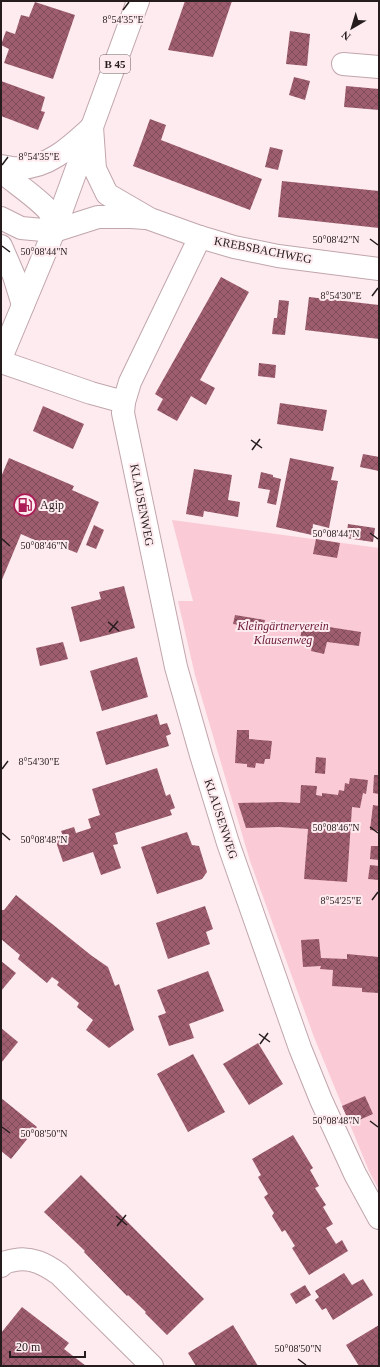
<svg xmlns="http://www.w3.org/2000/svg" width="380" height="1367" font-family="'Times New Roman',serif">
<defs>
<pattern id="building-cross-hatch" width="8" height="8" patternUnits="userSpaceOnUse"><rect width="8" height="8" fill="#9f5e6f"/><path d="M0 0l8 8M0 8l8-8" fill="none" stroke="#814d5b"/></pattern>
</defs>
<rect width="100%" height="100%" fill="#fdebef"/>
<path fill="#facbd6" d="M172 520 379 548V1190L369 1171 314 1037 250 861 195 675 178 601H193Z"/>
<g fill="url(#building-cross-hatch)">
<path d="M185 1H232L213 57 168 50Z"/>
<path d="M35 2 75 15 53 79 4 63 9 49 1 45 6 31 15 34 21 15 29 17Z"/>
<path d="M290 31 310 34 307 66 286 64Z"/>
<path d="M294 77 310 81 305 100 289 95Z"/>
<path d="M1 81 45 97 41 111 45 112 38 130 1 116Z"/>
<path d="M346 86 379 89V110L344 107Z"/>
<path d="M150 119 166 125 161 140 262 179 250 210 133 166Z"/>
<path d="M270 147 283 150 278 170 265 167Z"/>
<path d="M282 181 379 191V228L278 217Z"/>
<path d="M221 277 249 292 200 380 215 388 206 405 191 396 177 421 157 410 163 399 155 394Z"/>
<path d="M309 297 379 305V339L305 330Z"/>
<path d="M279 300 289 301 285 335 272 334 274 318H277Z"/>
<path d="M259 363 276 365 275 378 258 376Z"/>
<path d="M280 403 327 410 323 431 277 424Z"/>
<path d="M43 406 84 424 73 449 33 431Z"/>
<path d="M363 454 379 457V471L360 467Z"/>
<path d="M9 458 74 486 72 490 99 502 77 553 50 542 48 546 21 534 1 582V477Z"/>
<path d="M290 458 334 467 331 480 338 481 329 528 313 524 312 535 276 527Z"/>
<path d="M194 469 232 475 228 500 240 502 238 517 204 511 203 517 186 514Z"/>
<path d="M261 472 273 475V477L281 479 276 505 267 503 270 490 258 488Z"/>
<path d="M348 524 375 528 373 542 346 538Z"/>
<path d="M94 525 104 530 96 549 86 545Z"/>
<path d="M316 539 340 543 337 558 313 554Z"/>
<path d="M124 586 135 628 80 642 71 607 101 599 99 592Z"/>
<path d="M235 615 265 620 263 629 233 624Z"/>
<path d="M303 622 329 627 361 632 359 646 327 642 324 654 311 651 313 641 300 639Z"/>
<path d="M63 642 68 659 40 666 36 648Z"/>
<path d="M137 657 148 697 102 711 90 671Z"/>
<path d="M157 714 160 725 167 723 171 734 166 736 169 746 106 765 96 732Z"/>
<path d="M237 730H249V739L272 741 270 759H265L264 764 256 763 255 768 247 767V764L235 763Z"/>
<path d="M316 757 326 758 325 774 315 773Z"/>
<path d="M157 768 166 796 170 794 175 808 170 810 172 815 115 833 118 844 113 845 121 868 101 875 93 852 63 862 55 839 63 836 61 831 74 827 76 833 91 828 88 819 100 815 92 789Z"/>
<path d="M374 775H379V794L373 793Z"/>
<path d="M350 778 368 780 366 794 363 793 360 808 352 807 347 882 304 879 308 829 279 827 246 828 238 803 281 802 300 803 301 785 317 786 316 795 322 796V793L338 795 339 790 344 791 345 783 349 784Z"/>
<path d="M373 805 379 806V831L370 830Z"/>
<path d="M187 832 192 845 199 846 207 872 202 879 157 894 141 847Z"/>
<path d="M371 846H379V860L370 859Z"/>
<path d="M370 865 379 866V880L368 879Z"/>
<path d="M16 895 92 956 108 967 115 986 119 984 134 1030 109 1048 86 1030 93 1020 77 1007 79 1003 57 985 59 982 52 977 47 983 18 959 20 955 1 939V910H4Z"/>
<path d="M205 906 213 929 206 932 210 944 168 959 156 923Z"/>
<path d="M319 939 321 958 347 959V954L379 957V993L362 992V988L332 986 333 970 320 969 321 966 303 967 301 940Z"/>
<path d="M1 961 16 973 1 991Z"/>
<path d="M208 971 224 1011 189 1024 194 1038 169 1046 158 1016 166 1013 157 990Z"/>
<path d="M1 1028 18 1042 1 1063Z"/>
<path d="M258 1043 283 1084 249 1105 223 1064Z"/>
<path d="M193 1054 225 1112 188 1132 157 1074Z"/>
<path d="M365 1096 373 1114 350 1124 342 1106Z"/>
<path d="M1 1098 37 1127 11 1159 1 1151Z"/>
<path d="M293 1135 313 1168 310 1170 319 1186 315 1188 326 1205 323 1207 333 1224 326 1228 336 1244 342 1240 348 1251 309 1275 292 1248 295 1246 285 1230 282 1232 272 1216 274 1213 264 1197 268 1194 258 1177 261 1175 252 1159Z"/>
<path d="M81 1175 204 1299 167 1335 145 1313 146 1312 128 1295 127 1296 84 1252 85 1251 44 1212Z"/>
<path d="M344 1273 352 1285 363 1279 373 1295 333 1320 326 1308 322 1310 315 1300 319 1297 315 1291Z"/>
<path d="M305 1285 311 1295 296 1304 290 1294Z"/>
<path d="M22 1307 69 1343 64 1349 86 1366H1V1333Z"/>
<path d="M233 1325 258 1366H196L188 1353Z"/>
<path d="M379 1325V1366H359L346 1345Z"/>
</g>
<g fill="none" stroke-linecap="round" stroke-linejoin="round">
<g stroke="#c1a6ac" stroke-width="24">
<g id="minor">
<path d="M343 64 379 67"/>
<path d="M92 127 95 169 107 194 150 219 200 237 234 247 278 256 379 269"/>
<path d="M54 231 98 217H131L145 218"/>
<path d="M200 237 130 382 124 402 123 413 176 667 201 755 228 843 300 1048 321 1100 355 1174 379 1218"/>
<path d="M1 362 91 393 124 402"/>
<path d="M1 1266C6 1261 9 1261 15 1260 32 1257 45 1264 59 1274L152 1366"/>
</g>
</g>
<g stroke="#c1a6ac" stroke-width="24">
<g id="tertiary">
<path d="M1 166C7 167 14 169 20 168 50 167 71 146 92 127"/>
<path d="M1 171C16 184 35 196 48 210 52 216 55 224 54 231L21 228 1 218"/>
<path d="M1 246 14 276 23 305"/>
</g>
</g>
<g stroke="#c1a6ac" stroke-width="24">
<path id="primary" d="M1 358 54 231 138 1"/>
</g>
<use href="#minor" stroke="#fff" stroke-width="22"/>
<use href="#tertiary" stroke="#fff" stroke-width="22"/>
<use href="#primary" stroke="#fff" stroke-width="22"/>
</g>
<path fill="none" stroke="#261c1e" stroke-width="1.5" d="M123 10 129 2M2 165 8 157M370 239 378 245M2 246 10 252M372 296 378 288M251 440 262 448M252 450 260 439M370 533 378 539M2 539 10 546M108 622 119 631M109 632 118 621M2 769 8 761M370 827 378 833M2 833 10 840M372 900 378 892M259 1034 270 1042M260 1044 268 1033M370 1121 378 1127M2 1127 10 1133M116 1216 127 1225M117 1226 126 1215M298 1359 306 1365"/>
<defs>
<g id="fuel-ring" transform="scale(1.15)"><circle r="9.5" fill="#fdebef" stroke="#ab1c57" stroke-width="1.5"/><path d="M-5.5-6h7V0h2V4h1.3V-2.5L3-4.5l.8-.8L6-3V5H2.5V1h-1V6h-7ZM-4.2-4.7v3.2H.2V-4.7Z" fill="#ab1c57"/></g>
</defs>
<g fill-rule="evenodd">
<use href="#fuel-ring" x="25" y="505"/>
</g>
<g text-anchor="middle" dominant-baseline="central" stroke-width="4" stroke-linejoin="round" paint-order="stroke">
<rect fill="#fdebef" stroke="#665a5d" stroke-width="1" x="100" y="55" width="30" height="18" rx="3"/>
<g font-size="11" font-weight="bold" fill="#261c1e">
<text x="115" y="64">B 45</text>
</g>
<g font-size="12" fill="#261c1e" stroke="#fdebef">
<text transform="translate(263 250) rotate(11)">KREBSBACHWEG</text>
<text transform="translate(142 505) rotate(79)">KLAUSENWEG</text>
<text transform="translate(221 819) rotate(72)">KLAUSENWEG</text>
</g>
<g font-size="12" fill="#261c1e" stroke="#fdebef" text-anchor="start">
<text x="40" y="505">Agip</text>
</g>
<g font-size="12" font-style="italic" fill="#6a1837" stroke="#fdebef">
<text x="283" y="626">Kleingärtnerverein<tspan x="283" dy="14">Klausenweg</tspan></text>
</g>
</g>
<g font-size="10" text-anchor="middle" fill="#261c1e" stroke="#fdebef" stroke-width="4" stroke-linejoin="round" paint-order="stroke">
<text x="123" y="23">8°54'35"E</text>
<text x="39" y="160">8°54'35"E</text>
<text x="336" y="243">50°08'42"N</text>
<text x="44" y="255">50°08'44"N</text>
<text x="341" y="299">8°54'30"E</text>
<text x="336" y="537">50°08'44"N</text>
<text x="44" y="549">50°08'46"N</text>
<text x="39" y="765">8°54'30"E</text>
<text x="336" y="831">50°08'46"N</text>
<text x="44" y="843">50°08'48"N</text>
<text x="341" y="904">8°54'25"E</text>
<text x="336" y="1124">50°08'48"N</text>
<text x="44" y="1137">50°08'50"N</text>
<text x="298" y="1352">50°08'50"N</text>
</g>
<rect width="380" height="1367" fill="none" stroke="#261c1e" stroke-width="4"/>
<g transform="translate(352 28) rotate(218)" stroke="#fdebef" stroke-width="3" paint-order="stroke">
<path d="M0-3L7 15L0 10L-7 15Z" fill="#261c1e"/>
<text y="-6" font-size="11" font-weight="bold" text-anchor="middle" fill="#261c1e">N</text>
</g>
<path d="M10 1351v6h75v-6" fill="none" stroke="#261c1e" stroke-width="2"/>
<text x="16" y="1351" font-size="12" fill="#261c1e" stroke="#fdebef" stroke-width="3" paint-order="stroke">20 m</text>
</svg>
